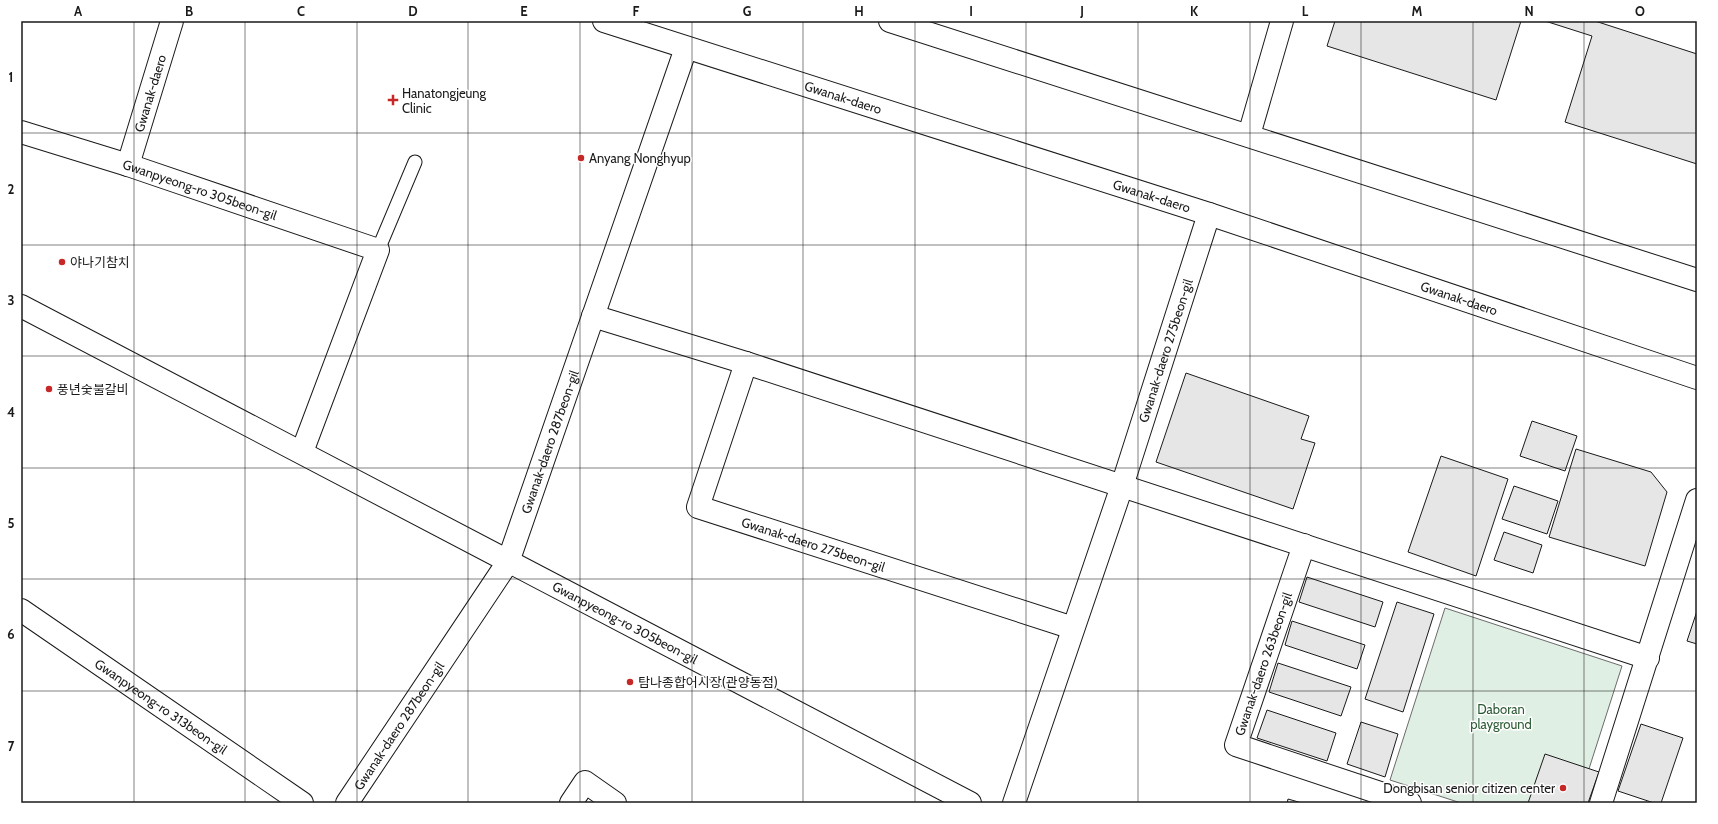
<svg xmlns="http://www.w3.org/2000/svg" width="1718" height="824" font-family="Cabin,'Noto Sans KR',sans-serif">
<rect width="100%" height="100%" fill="#fff"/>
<path fill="#e0efe3" stroke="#6a6a6a" d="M1445 608 1622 666 1578 803H1461L1390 780Z"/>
<g fill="#e6e6e6" stroke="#1a1a1a">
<path d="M1335 21H1521L1496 100 1327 46Z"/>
<path d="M1545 21H1595L1697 54V164L1565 122 1592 36Z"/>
<path d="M1186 373 1309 416 1301 439 1315 443 1293 509 1156 462Z"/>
<path d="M1532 421 1577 436 1565 471 1520 456Z"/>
<path d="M1576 449 1651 472 1667 492 1645 566 1549 537Z"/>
<path d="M1441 456 1508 479 1476 576 1408 552Z"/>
<path d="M1514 486 1558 501 1547 534 1502 519Z"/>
<path d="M1504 532 1542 545 1533 573 1494 560Z"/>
<path d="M1307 577 1383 602 1375 627 1299 602Z"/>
<path d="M1397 602 1434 614 1403 712 1365 699Z"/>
<path d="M1697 611V644L1687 641Z"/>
<path d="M1292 621 1365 645 1357 669 1285 645Z"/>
<path d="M1278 663 1351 687 1341 716 1269 692Z"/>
<path d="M1267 710 1336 733 1327 761 1257 738Z"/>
<path d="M1361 722 1398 734 1385 777 1347 764Z"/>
<path d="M1641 724 1683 738 1661 803H1654L1618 791Z"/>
<path d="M1545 754 1599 772 1588 803H1528Z"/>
<path d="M1288 799 1302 803H1287Z"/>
</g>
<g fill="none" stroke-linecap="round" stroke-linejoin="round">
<g stroke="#1a1a1a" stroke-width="15">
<path id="service" d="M378 250 415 162"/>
</g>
<g stroke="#1a1a1a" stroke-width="24">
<g id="minor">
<path id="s1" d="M21 132 128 165 378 250 302 452"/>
<path d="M1249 135 1282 21"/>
<path id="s2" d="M128 165 172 21"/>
<path id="s3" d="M21 306 970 803"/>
<path d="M593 316 746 363 1648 658"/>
<path id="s4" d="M746 363 698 507 1073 628"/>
<path d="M1304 545 1236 745 1410 803"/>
<path id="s5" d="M21 610 302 803"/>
<path id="s6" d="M347 803 508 562 686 48"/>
<path d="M571 803 585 782 615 803"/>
<path id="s7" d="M1014 803 1122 486 1209 214"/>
<path d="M1601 803 1697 500"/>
</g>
</g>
<g stroke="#1a1a1a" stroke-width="24">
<g id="primary">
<path id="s8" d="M604 21 1209 214 1697 378"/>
<path d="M890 21 1697 280"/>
</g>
</g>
<use href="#service" stroke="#fff" stroke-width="13"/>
<use href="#minor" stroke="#fff" stroke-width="22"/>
<use href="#primary" stroke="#fff" stroke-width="22"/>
</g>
<path fill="none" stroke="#1a1a1a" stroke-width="1" stroke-opacity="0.55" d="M134 21V803M245 21V803M357 21V803M468 21V803M580 21V803M692 21V803M803 21V803M915 21V803M1026 21V803M1138 21V803M1250 21V803M1361 21V803M1473 21V803M1584 21V803M21 133H1697M21 245H1697M21 356H1697M21 468H1697M21 579H1697M21 691H1697"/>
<g fill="#c62828" stroke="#fff" stroke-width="1.5">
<path d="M391 94h4v4h4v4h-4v4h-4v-4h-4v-4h4z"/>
<circle cx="581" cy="158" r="4"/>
<circle cx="62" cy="262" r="4"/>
<circle cx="49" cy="389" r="4"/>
<circle cx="630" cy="682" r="4"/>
<circle cx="1563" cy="788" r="4"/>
</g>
<g text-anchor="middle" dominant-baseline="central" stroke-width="3" stroke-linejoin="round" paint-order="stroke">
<g font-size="13" fill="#1a1a1a" stroke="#fff">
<text stroke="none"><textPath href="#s2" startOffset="75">Gwanak-daero</textPath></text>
<text stroke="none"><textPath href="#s8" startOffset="251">Gwanak-daero</textPath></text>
<text stroke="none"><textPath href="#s1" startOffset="188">Gwanpyeong-ro 305beon-gil</textPath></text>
<text stroke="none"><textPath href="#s8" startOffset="575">Gwanak-daero</textPath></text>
<text stroke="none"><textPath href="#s8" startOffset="899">Gwanak-daero</textPath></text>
<text stroke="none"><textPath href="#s7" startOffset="477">Gwanak-daero 275beon-gil</textPath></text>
<text stroke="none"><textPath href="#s6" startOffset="417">Gwanak-daero 287beon-gil</textPath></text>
<text stroke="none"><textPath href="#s4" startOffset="273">Gwanak-daero 275beon-gil</textPath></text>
<text stroke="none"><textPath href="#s3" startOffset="682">Gwanpyeong-ro 305beon-gil</textPath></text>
<text transform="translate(1263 664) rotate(-71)">Gwanak-daero 263beon-gil</text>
<text stroke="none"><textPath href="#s5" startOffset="170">Gwanpyeong-ro 313beon-gil</textPath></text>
<text stroke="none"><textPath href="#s6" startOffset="93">Gwanak-daero 287beon-gil</textPath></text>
</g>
<g font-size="13" fill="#1a1a1a" stroke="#fff" text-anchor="start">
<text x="402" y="93">Hanatongjeung<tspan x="402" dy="15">Clinic</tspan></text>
<text x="589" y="158">Anyang Nonghyup</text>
<text x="70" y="262">야나기참치</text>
<text x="57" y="389">풍년숯불갈비</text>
<text x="638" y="682">탐나종합어시장(관양동점)</text>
<text x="1555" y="788" text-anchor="end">Dongbisan senior citizen center</text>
</g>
<g font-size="13" fill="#2b5a34" stroke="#fff">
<text x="1501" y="709">Daboran<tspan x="1501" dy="15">playground</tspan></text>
</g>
</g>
<rect width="1718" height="824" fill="none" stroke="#ffffff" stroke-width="44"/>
<rect x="22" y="22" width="1674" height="780" fill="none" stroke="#1a1a1a" stroke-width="1.5"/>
<g font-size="13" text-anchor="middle" font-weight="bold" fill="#1a1a1a">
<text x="78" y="16">A</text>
<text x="189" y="16">B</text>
<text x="301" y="16">C</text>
<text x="413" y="16">D</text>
<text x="524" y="16">E</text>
<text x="636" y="16">F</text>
<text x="747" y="16">G</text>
<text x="859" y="16">H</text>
<text x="971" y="16">I</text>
<text x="1082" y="16">J</text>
<text x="1194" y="16">K</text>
<text x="1305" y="16">L</text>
<text x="1417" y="16">M</text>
<text x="1529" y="16">N</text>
<text x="1640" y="16">O</text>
<text x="11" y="82">1</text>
<text x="11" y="194">2</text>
<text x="11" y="305">3</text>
<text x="11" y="417">4</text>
<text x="11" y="528">5</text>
<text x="11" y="639">6</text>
<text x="11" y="751">7</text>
</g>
</svg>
